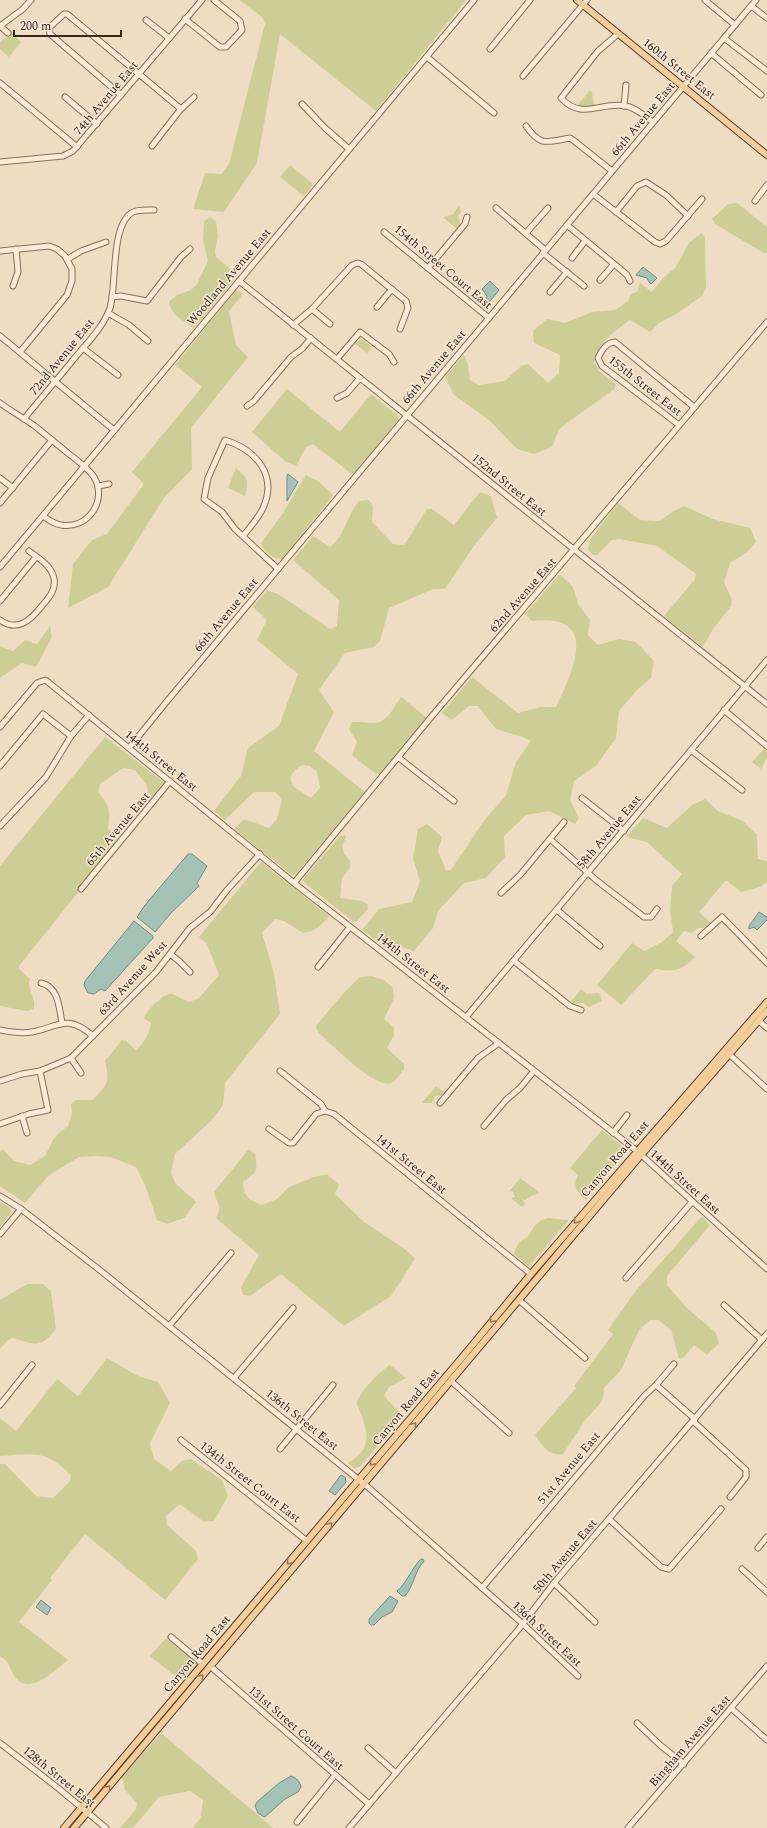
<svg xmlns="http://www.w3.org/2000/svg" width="767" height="1828" font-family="Spectral,serif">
<rect width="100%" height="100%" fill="#efddc3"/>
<g fill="#cdce96" fill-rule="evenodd">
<path d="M239 0H466L376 111 280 34 257 163 224 212 193 209 205 173 221 174 229 164 265 24 262 17Z"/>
<path d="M12 33 21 42 9 57 0 49V42Z"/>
<path d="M590 90 592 92 594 106H577Z"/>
<path d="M290 165 313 184 304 196 280 177Z"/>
<path d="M737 203 767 227V253L762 252 715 224 712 219 728 204Z"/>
<path d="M459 206 461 212 458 216 460 225 457 229 443 217 452 215Z"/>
<path d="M210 217 216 221 218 236 215 251 216 257 238 275 194 328C182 319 172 317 169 302L177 295 191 290 197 284 208 261 203 240 204 221Z"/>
<path d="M701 233 705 237 706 286 702 296 676 314 659 323 650 332 630 320C615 331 598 343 594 362L600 372 616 384 614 389 559 429 552 447 534 454 517 449 489 420 454 395 445 377 464 355 468 365 470 380 479 385 505 381 521 366 528 364 548 383 559 373 560 355 534 343 533 331 547 319 565 323 592 312 615 310 628 301 631 294 637 292 640 283 652 292 662 279 675 268 689 243Z"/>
<path d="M236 290 243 294 229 311 236 345 248 357 191 428 192 469 164 498 108 587 68 608 73 564 92 540 107 534 144 484 132 472 202 387 175 365Z"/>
<path d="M361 339 372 347 367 353 355 344Z"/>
<path d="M287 389 340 432 371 394 398 416 399 419 353 475 313 444 306 447 296 466 286 462 252 432Z"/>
<path d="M236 468C248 478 249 481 245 496L228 488Z"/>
<path d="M306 475 318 481 333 495 283 559C274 560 264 552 261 543L281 516Z"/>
<path d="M480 492 491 496 497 518 476 543 445 589H433L389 608 380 641 374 647 345 653 319 690 334 712 314 751 365 792 295 875H292L234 829 244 819 269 828 277 819 282 799 275 792H254L225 820 214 811 241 776 248 748 279 726 298 674 257 640 267 620 253 607 267 590 278 594 330 629 337 626 339 600 293 560 313 536 330 547C345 536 347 515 359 501L369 500 373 506 372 522 393 544 404 545 427 509H432L454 525ZM302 765 310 766 317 772 320 788 311 798 294 787 290 778 294 771Z"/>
<path d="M618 503 640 520 659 521 674 511 684 506 713 519 750 528 756 542 747 552 730 563 724 582 732 600 731 606 713 629 703 647 664 616 695 579 696 574 657 546 619 539 612 540 597 555H593L588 550 589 541Z"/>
<path d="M560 574 573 587 578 604 590 620 588 635 598 645 619 639 636 642 654 661 651 678 638 689 619 711 616 738 596 766 574 781 570 800 579 818 575 824 549 811 526 815 504 836 505 857 486 878 464 883 438 911 433 928 414 951 396 945 388 949 362 930 379 909 412 902 420 881 413 859 418 829 427 824 442 837 438 851 446 870H451L483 822 506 795 516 762 531 741 523 737 496 729 478 706H469L452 720 442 713 472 677 518 713 540 707H556C573 670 601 613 532 621L525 614Z"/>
<path d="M50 626 52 637 36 667 22 663 0 678V646L13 651 25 640 37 644Z"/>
<path d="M401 697 427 718 380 774H376L352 755 357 742 349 729 352 722C360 721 366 723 374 723 387 723 394 707 401 697Z"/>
<path d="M105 737 166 784 151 802 146 784 135 770 123 768 100 784 98 792C109 805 111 811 108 828L119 841 19 966V969L30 979C26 990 38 998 33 1009L27 1011 0 1006V866Z"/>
<path d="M764 749 767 752V757L761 769 752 762Z"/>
<path d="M705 799 718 811 743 821 757 835 758 859 767 861V882L760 887 741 892 726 880 699 912 711 923 704 928H698L692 933 684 931 676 941 695 957C681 971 675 972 655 969L621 1005 597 985 632 943 644 951 662 942 673 932 670 910 672 886 682 874 647 842 626 837 643 818 667 828 692 805Z"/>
<path d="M345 835 346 838 342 846 344 853 350 861V868L342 878 340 898 362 901 367 904 368 909 356 922 353 921 303 882V879L340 836Z"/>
<path d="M261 862 329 916C321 926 316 931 303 933L284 921 275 919 262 933 274 973 280 1014 225 1083 223 1105 212 1120 175 1154 171 1173 175 1183 196 1202 184 1218 167 1224 157 1220 145 1185 136 1167 111 1157 96 1156 79 1157 48 1176 25 1203 0 1186V1151L3 1149 14 1161 30 1165 45 1156 53 1140 60 1132 68 1126 72 1114 71 1104 76 1100H92C108 1085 110 1082 105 1061L122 1040 126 1041 136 1050C143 1045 150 1032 151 1023L144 1018C147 1011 164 992 172 994 177 995 183 1000 189 1002L199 998 219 975 207 944 199 937Z"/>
<path d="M371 976 384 980 393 988 394 998 384 1019 394 1028V1035L387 1048 404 1064V1069C401 1073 396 1081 391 1083 375 1089 330 1043 318 1032L316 1026 341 996 360 977Z"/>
<path d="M581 989 587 994 599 993 602 1001 589 1007 583 1003 574 1004 571 1002Z"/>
<path d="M436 1086 445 1093 443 1095 435 1096 432 1103H422Z"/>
<path d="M602 1130 623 1147 624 1154 586 1200C577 1192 572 1186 578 1175L570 1168Z"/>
<path d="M249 1149 255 1154C258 1172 257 1171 243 1182 244 1197 249 1200 262 1205L277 1199 289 1187 314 1177 327 1174 339 1185 335 1194 364 1222 406 1250 415 1259 391 1296 344 1326 281 1274 250 1296 243 1295 241 1287 259 1255 216 1218C223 1204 217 1205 214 1192Z"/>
<path d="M520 1178 539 1192 538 1194 531 1196 525 1200 522 1199 525 1204 522 1207 511 1198 515 1197 512 1191 509 1192Z"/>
<path d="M0 1202 9 1207 12 1212 0 1227Z"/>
<path d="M702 1216 710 1225 667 1276V1285L686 1307 716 1333 719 1343 707 1355 694 1345 684 1357 679 1359 671 1330 658 1320H650L639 1330 621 1370 604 1388 603 1398 599 1405 586 1419 563 1454C549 1457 543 1446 535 1435L576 1388 574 1386 613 1334 608 1330 634 1293Z"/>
<path d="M548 1218 569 1220 531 1264 528 1266 514 1254C517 1245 519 1241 528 1237 533 1228 536 1221 548 1218Z"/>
<path d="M27 1284H43L51 1291 56 1329C41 1348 35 1345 13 1338L8 1340 0 1349V1300Z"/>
<path d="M107 1358 138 1376 158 1382 170 1403 150 1443 154 1459 171 1471 182 1461 191 1459 222 1480 228 1496 214 1521 204 1522 180 1504 166 1516 167 1525 196 1551 198 1559 165 1600 85 1534 50 1578 52 1580 19 1622 68 1660C57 1669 30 1696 16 1678 8 1668 12 1664 0 1656V1464H5L36 1496 53 1498 70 1481 71 1475C45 1449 34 1454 0 1456V1418L16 1431 57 1379 78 1396Z"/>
<path d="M390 1365 406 1378 389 1387 384 1396 403 1416 360 1467 354 1468 348 1463C370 1450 369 1438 362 1416 360 1412 358 1408 357 1404 356 1395 382 1369 390 1365Z"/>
<path d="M166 1638 198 1663 181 1681 150 1656Z"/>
<path d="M161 1733 273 1828H193L201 1817 203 1800 190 1791 159 1797 133 1828H120L136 1809 137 1803 125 1790 122 1777Z"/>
</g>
<g fill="#a5c2b6" stroke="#6c9083">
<path d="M643 267 657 278 651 284 649 282 647 278 636 275Z"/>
<path d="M490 281 499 290 487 305 485 304 487 296 482 289Z"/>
<path d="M288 474 298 482 287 501V476Z"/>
<path d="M188 854H192L207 866 197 883 199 886 171 913 155 932 137 917 145 905Z"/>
<path d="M759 912 767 917V920L757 930 754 927 749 929V926Z"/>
<path d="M134 921 153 936V938L105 991 101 989 94 994 88 993 84 985 85 981Z"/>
<path d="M341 1475 345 1477 346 1482 335 1495 329 1491Z"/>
<path d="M421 1559H423L424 1561C414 1572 414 1586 405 1596H402L397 1591C407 1583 411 1569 421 1559Z"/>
<path d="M390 1596 398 1601 392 1612 382 1617 374 1625H371L369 1623V1619Z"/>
<path d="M41 1600 51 1608 47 1615 36 1607Z"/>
<path d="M291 1776C297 1778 300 1782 301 1787L298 1792 285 1799 266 1816 264 1817 258 1813 255 1806 257 1802 279 1783Z"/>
</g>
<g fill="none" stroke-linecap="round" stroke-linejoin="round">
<g stroke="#8a6e59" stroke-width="7">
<g id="minor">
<path d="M705 0 735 25"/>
<path d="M751 6 767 18"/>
<path d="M185 19 220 47H226L242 30 240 21 214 0"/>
<path d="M146 20 169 38"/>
<path d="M8 33 0 26 23 9 31 0"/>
<path d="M618 34 598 51 561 98C582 121 601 101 626 106 637 108 644 116 653 122"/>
<path d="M724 38 767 71"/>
<path d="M490 49 530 0"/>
<path d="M711 53 761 95"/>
<path d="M427 57 494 113"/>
<path d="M523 76 587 0"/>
<path d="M0 83 77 147"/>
<path d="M121 95 50 34 49 28 64 14H67L181 109"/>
<path d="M65 97 97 124"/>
<path d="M302 104 325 128 349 149"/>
<path d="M624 106 626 85"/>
<path d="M526 126C541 147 546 142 570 138L573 140 612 171"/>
<path d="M152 146 180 110 194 97"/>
<path d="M0 162 63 156 73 151 202 0"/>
<path d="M593 194 655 242 660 244 666 241 702 199"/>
<path d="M755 201 767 185"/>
<path d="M496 208 545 250"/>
<path d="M616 212 637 186 646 182 666 195 688 216"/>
<path d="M567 225 619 268 627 275 630 281"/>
<path d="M384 232 489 318"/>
<path d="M526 233 548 208"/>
<path d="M0 251 49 246 57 249 65 256 72 269V281L67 295 20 352"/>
<path d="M543 253 584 286"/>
<path d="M572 258 585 241"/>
<path d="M68 259 81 251 106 242"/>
<path d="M428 268 465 224 467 217"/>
<path d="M600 280 614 264"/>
<path d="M239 281 767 704"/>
<path d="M13 286 18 272 16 249"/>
<path d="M550 292 567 272"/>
<path d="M112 297 121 296 147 301 181 257 190 249"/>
<path d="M377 307 392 289"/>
<path d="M312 309 330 324"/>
<path d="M108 313 129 325 148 341"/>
<path d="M293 325 312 309 352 265 358 263 361 264 406 301 408 308 400 329"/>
<path d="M0 336 114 430"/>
<path d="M83 348 118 375"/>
<path d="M337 359 360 332 389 354 394 362"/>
<path d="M337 398 347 393 360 378"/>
<path d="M0 403C12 412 24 418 36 427 47 436 58 445 69 454 78 461 88 468 94 477 108 500 88 530 61 525 54 524 49 520 43 516"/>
<path d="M247 406 254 401 291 357 303 348 311 338"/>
<path d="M24 419C40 399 57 380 73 360 86 344 103 328 110 308 117 285 110 224 133 212 139 209 148 210 154 210"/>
<path d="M679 425 602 366 598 358C601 351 607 342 615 342L694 407"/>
<path d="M0 478 13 488"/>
<path d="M98 486 109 484"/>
<path d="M0 503 52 440"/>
<path d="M243 536C250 527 258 519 263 508 278 475 256 450 225 440L208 478 204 499 222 512 235 529 278 569"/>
<path d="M0 567 474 0"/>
<path d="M0 601 36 557"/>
<path d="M0 620C17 632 30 621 41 607 49 598 58 588 53 575 49 564 38 558 29 551"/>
<path d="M724 710 767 746"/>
<path d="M0 727 37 683 45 680 48 682 294 883 637 1151 767 1269"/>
<path d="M129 748 168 700 756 0"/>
<path d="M691 750 742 790"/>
<path d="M399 758 454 801"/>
<path d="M0 766 43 714 71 736"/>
<path d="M582 798 624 831"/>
<path d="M0 826 46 777 71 736 89 715"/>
<path d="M550 839 596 880 644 917H651L657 909"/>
<path d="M294 883 432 716 767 322"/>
<path d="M81 889 170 781"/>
<path d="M501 893 520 875 564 822"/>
<path d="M557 910 600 946"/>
<path d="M701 936 722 917 767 963"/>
<path d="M170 954 179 961 190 972"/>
<path d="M514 961 570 1006 581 1010"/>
<path d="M318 967 350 927"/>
<path d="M41 983C59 987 59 1008 62 1023"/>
<path d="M466 1017 767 660"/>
<path d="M759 1021 767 1028"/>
<path d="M0 1030C10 1032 21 1034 32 1032 59 1027 66 1013 93 1036"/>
<path d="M729 1054 767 1089"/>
<path d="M71 1058 81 1073"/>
<path d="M280 1071 321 1104 325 1111 334 1114 531 1274"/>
<path d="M0 1081 22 1074 40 1071 71 1058 156 972 190 928 210 912 227 890 260 854"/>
<path d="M440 1103 478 1058 499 1043"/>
<path d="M22 1116 27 1133"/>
<path d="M0 1124 29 1114 48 1110 40 1071"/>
<path d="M484 1126 506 1100 520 1088 534 1071"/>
<path d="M269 1129 289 1143H293L316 1114 325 1111"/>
<path d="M613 1133 627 1115"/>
<path d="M0 1196 21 1209 101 1271 369 1488 523 1624 578 1676"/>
<path d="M0 1234 21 1209"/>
<path d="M626 1278 692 1202"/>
<path d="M519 1300 585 1358"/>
<path d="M724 1305 762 1340"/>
<path d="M169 1326 231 1253"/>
<path d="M234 1378 293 1308"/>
<path d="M451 1381 509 1433"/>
<path d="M656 1385 695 1419"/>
<path d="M0 1405 32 1365"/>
<path d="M693 1421 746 1470V1477L730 1497"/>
<path d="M181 1440 307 1541"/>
<path d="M280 1449 333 1385"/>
<path d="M609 1519 661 1567 669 1569 721 1509"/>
<path d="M758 1548 767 1537"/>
<path d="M742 1569 767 1592"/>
<path d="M554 1583 595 1622"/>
<path d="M482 1588 645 1395 656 1385 674 1364"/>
<path d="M171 1637 203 1664"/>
<path d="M210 1666 369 1804"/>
<path d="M731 1708 767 1740"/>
<path d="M637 1723 660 1745 684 1764"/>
<path d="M0 1743 58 1788 106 1828"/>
<path d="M368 1748 396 1773"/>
<path d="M297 1822 335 1775"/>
<path d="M349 1828 518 1630 554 1583 767 1334"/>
<path d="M628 1828 767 1666"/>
</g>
</g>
<g stroke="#583c2e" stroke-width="8">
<g id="major">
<path d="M577 0 767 155"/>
<path d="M64 1828 465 1354 531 1274 767 1002"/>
<path d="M74 1828 641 1155 767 1011"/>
</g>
</g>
<use href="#minor" stroke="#faebd6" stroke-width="5"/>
<use href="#major" stroke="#f3cd9a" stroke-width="6"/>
</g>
<defs><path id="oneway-chevron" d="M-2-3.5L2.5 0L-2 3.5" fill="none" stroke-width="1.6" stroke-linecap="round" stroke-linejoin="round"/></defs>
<g stroke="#967a5c">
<use href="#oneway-chevron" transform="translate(576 1221) rotate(131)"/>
<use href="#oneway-chevron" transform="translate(492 1320) rotate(130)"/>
<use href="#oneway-chevron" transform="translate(414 1425) rotate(-50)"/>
<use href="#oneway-chevron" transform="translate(372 1463) rotate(130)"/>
<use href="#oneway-chevron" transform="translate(330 1525) rotate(-50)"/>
<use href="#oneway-chevron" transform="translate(289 1562) rotate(130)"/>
<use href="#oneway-chevron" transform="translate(201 1677) rotate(-50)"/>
<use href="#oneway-chevron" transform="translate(108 1788) rotate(-50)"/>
</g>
<g text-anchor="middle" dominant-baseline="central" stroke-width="3" stroke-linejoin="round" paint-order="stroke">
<g font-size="12" fill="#39281e" stroke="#f6e8d3">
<text transform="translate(679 69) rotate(39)">160th Street East</text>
<text transform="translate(106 98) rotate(-50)">74th Avenue East</text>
<text transform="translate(643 119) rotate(-50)">66th Avenue East</text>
<text transform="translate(443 267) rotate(40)">154th Street Court East</text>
<text transform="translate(229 277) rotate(-50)">Woodland Avenue East</text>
<text transform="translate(62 357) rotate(-51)">72nd Avenue East</text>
<text transform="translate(434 367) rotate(-50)">66th Avenue East</text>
<text transform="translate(645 386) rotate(38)">155th Street East</text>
<text transform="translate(509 485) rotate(39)">152nd Street East</text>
<text transform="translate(523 595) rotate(-49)">62nd Avenue East</text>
<text transform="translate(226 615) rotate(-50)">66th Avenue East</text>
<text transform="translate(161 761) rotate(39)">144th Street East</text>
<text transform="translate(118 829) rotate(-50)">65th Avenue East</text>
<text transform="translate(609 832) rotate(-50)">58th Avenue East</text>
<text transform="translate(413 963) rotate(38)">144th Street East</text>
<text transform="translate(133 978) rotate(-48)">63rd Avenue West</text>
<text transform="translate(615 1159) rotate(-49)">Canyon Road East</text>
<text transform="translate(411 1164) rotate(39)">141st Street East</text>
<text transform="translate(685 1182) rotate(42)">144th Street East</text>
<text transform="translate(406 1407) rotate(-50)">Canyon Road East</text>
<text transform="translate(302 1420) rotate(39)">136th Street East</text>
<text transform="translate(569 1468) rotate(-50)">51st Avenue East</text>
<text transform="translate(250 1482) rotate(38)">134th Street Court East</text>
<text transform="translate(565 1556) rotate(-50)">50th Avenue East</text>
<text transform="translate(547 1634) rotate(43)">136th Street East</text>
<text transform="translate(197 1654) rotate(-50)">Canyon Road East</text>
<text transform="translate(296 1728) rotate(41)">131st Street Court East</text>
<text transform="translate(690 1741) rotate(-49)">Bingham Avenue East</text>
<text transform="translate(59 1777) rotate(39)">128th Street East</text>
</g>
</g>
<path d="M14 30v6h107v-6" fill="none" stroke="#39281e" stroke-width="2"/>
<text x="20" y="30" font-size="12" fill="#39281e" stroke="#f6e8d3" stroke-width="3" paint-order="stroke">200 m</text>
</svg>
